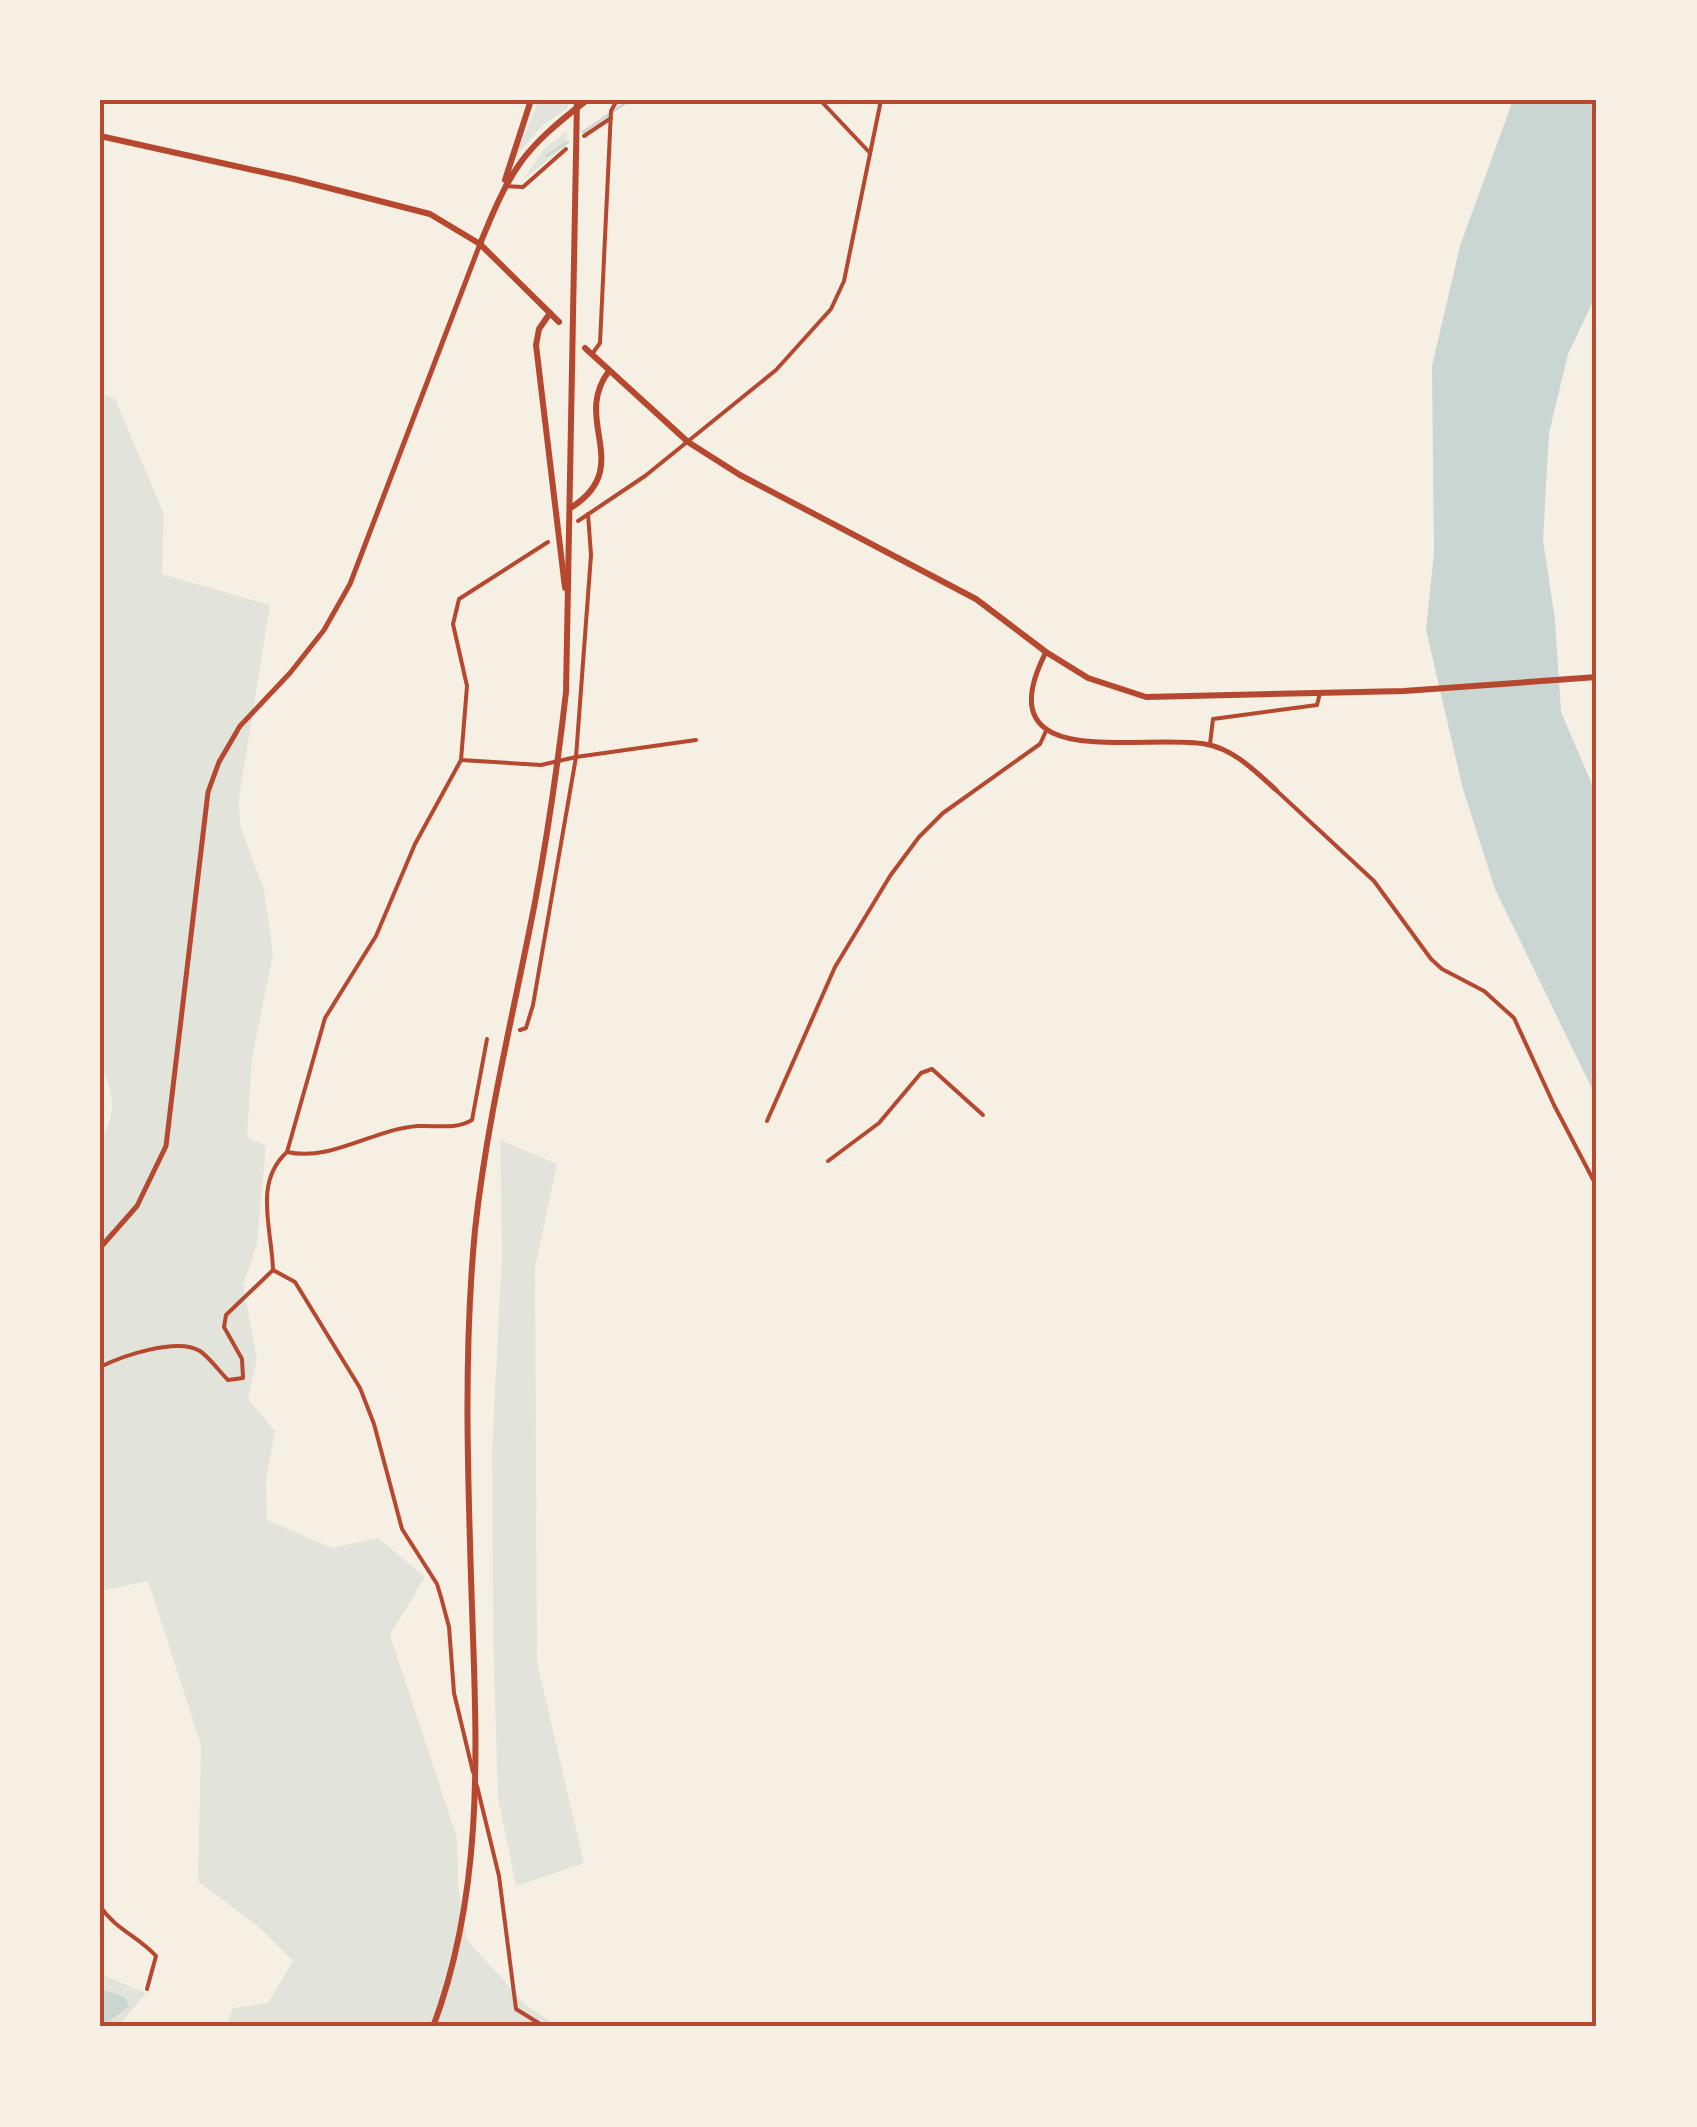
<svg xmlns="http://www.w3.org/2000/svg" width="1697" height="2127" font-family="'Public Sans',sans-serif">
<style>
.green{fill:#e2e4dc}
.water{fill:#c9d6d2}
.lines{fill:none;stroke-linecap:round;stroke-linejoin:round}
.stream{stroke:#c9d6d2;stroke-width:2.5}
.minor{stroke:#b5482f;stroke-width:4}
.tertiary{stroke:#b5482f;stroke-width:5}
.secondary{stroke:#b5482f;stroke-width:6}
.primary{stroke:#b5482f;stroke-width:6}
.neatline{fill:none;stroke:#b5482f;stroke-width:4}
</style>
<rect width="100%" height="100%" fill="#f6efe4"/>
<g class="green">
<path d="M539,100H568V108L543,125L515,157Z"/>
<path d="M567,131V145L523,180L543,150Z"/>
<path d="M100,392L115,399L164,514L162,574L270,605L239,798L240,826L264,890L273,954L252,1058L247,1137L266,1146L257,1244L243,1285L257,1359L248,1399L275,1431L266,1480L267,1520L332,1548L378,1538L425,1577L390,1635L457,1838L458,1886L467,1940L526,2005L559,2027H225L233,2008L268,2003L293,1961L259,1927L198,1881L201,1745L148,1581L100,1591V1142C120,1107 112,1096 100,1060Z"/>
<path d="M500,1140L557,1164L535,1268L537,1662L584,1863L516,1886L498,1798L493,1636L492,1450L502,1255Z"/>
<path d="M100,1970L107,1977L146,1993L118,2027H100Z"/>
</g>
<g class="water">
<path d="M1513,100H1597V293L1568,354L1549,433L1543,540L1555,620L1561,712L1597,796V1099L1495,889L1463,789L1426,630L1434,553L1432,366L1460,246Z"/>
<path d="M100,1989L125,1997L129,2007L100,2027Z"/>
</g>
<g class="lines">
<g class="stream">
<path d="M583,132L630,100"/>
<path d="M546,156L568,142"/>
</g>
<g class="minor">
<path d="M820,100L870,153"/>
<path d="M584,136L611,118"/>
<path d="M505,186L523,187L566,149"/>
<path d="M592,354L600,343L611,111L617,100"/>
<path d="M578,521L645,476L776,370L831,309L844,281L881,100"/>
<path d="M1210,744L1213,719L1317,705L1320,693"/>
<path d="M461,760L541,765L576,757L696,740"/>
<path d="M1277,791L1374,881L1431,959L1442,969L1484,991L1514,1018L1554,1105L1597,1187"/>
<path d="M520,1030L526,1028L533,1005L576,757L591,555L588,514"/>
<path d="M767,1121L835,967L890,876L919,837L943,813L1040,744L1046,731"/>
<path d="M287,1152C332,1162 373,1129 418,1126C437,1125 455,1130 472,1120L487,1039"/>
<path d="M828,1161L879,1123L921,1073L932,1069L983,1115"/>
<path d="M273,1270L295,1282L360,1388L374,1424L402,1529L437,1584L441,1597L449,1627L454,1693L473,1772"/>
<path d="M100,1367C122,1356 177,1337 200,1351C210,1358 219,1371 228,1380L243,1378L242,1359L224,1327L226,1315L273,1270C272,1228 253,1183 287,1152L325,1018L376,936L415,844L461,760L467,686L453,624L459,599L548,542"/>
<path d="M477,1786L499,1876L516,2009L545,2027"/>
<path d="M100,1906C115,1929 139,1937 156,1956L147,1989"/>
</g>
<g class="tertiary">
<path d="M1046,652C983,775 1140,733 1205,744C1234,749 1255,771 1276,790"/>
<path d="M100,1248L137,1206L166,1146L208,792L219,762L240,726L290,673L324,630L350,584L480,244"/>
</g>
<g class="secondary">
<path d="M100,136L294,179L430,214L480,244L559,322"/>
<path d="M585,348L688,442L740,475L976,599L1046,652L1088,678L1146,697L1404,691L1597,677"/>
</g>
<g class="primary">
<path d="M505,180L531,100"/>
<path d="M480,244C511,168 522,150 587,100"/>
<path d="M550,313L539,329L536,345L565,588"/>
<path d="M572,507C635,466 571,420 609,371"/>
<path d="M433,2027C484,1891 477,1751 472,1608C468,1482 463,1356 475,1230C487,1119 514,1011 535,902C548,832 558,763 566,692L577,100"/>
</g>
</g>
<rect width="1697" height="2127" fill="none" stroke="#f6efe4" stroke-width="205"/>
<rect x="102" y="102" width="1492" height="1922" class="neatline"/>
</svg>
